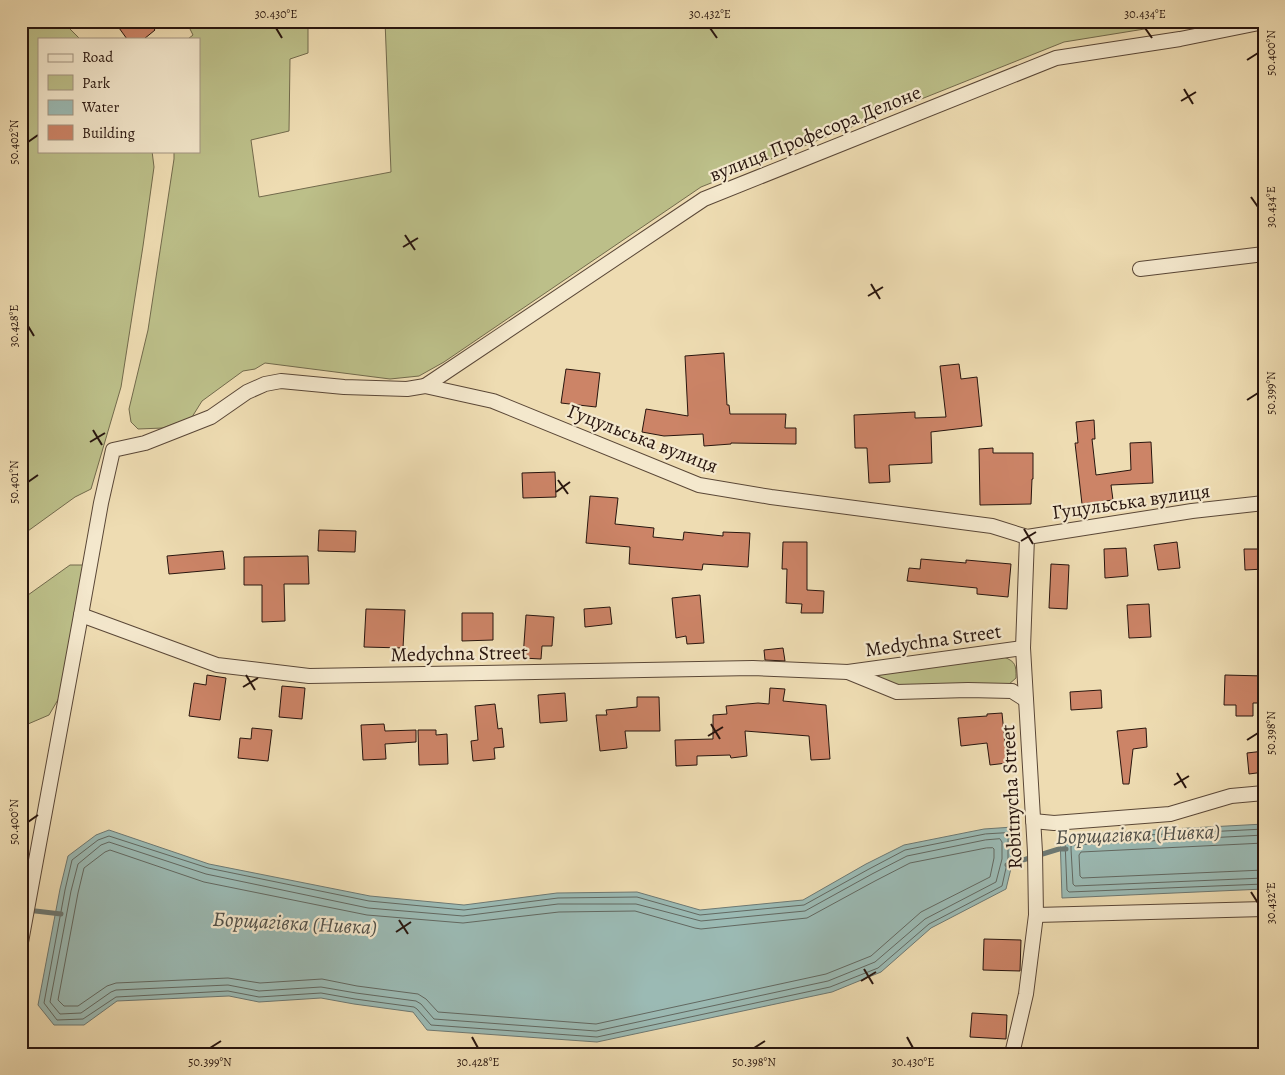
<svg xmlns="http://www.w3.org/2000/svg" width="1285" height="1075" font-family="Alegreya,serif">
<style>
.green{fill:#bcbf89;stroke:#726a4c}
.water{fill:#9bbab4;stroke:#6d7872}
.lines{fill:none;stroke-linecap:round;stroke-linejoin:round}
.shore{stroke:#626861;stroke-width:1}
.stream{stroke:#6d7872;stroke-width:5}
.building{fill:#cc8467;stroke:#28150e}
.street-casing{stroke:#5a4737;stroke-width:16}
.street{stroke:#f4e8cd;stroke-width:14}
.ticks{fill:none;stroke:#28150e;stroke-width:2}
.labels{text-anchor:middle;stroke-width:4.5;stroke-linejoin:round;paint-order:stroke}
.street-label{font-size:20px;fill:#28150e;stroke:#f4e8cd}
.water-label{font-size:21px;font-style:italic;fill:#504f48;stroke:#f4e8cd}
.neatline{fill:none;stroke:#28150e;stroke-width:2}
.ticks-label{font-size:12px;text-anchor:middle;fill:#28150e}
</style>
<rect width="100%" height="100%" fill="#eedcb2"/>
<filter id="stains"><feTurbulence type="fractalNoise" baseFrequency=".004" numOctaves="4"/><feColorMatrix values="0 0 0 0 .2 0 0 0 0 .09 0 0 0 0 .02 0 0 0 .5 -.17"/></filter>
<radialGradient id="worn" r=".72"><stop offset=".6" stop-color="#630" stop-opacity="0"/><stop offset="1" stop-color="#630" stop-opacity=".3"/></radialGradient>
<g class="green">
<path d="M21,21H62L80,39H39V151H152L154,167L143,246L121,387L91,489L75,497L21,536Z"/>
<path d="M186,21H308V53L290,59L289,131L251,140L259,197L391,172L385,21H1194L1064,42L701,187L444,362L419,376L390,379L265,363L255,369L243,371L202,401L192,417L163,428L138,429L131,422L129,409L148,330L174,159V151H199V39H188L193,35Z"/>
<path d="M70,565H84L59,698L49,715L21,727V600Z"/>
<path d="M1004,657C1016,662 1016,665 1016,678L1008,685L897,688L869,672Z"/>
</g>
<g class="water">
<path d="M1264,824V889L1062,898L1060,835Z"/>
<path d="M1013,827V860L1006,889L931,928L881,972L832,992L597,1042L427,1030L413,1012L354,1004L321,998L259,1002L229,996L117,1001L84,1025H54L38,1005L60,889L68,856L96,835L109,830L209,864L370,896L464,905L557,893L637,892L700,910L803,900L866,864L904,845L984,829Z"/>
</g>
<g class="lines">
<g class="shore">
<path d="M1264,829L1067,839L1065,841L1067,890L1069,892L1264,884"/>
<path d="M1006,833L1008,835V859L1002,886L929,924L878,968L830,987L597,1037L431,1025L417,1009L414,1007L355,999L321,993L259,997L228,991L116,997L83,1019L57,1020L44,1003L65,890L72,860L98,840L109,836L208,868L369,901L464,910L558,898L637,897L700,915L804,905L869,869L905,850L985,834Z"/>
<path d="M1264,835L1073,845L1071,846V849L1073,884L1075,886L1264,878"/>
<path d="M1000,839L1002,842V859L996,882L925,919L875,962L828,981L596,1031L434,1019L421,1004L416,1001L356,993L321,987L259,991L228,985L116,990L111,992L81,1013L60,1014L50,1002L71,891L78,864L101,845L109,842L206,874L368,908L463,916L558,904H636L701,921L805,911L872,874L907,856L985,840Z"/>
<path d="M1264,843L1081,852L1079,855L1080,876L1082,878L1264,870"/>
<path d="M993,848L994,849V858L990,877L921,912L871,956L826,974L596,1024L438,1012L426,999L418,994L357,986L322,979L260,983L228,978L116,983L107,986L78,1006H64L58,1000L78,893L84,868L105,852L110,850L204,882L367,915L463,923L559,912L635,911L695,928L701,929L807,918L875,881L910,863L986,848Z"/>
</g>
<g class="stream">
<path d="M1007,865L1059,849H1066"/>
<path d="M27,910L61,914"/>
</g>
</g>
<g class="building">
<path d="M114,21H148L155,30L144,39H127Z"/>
<path d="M724,353L727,405H729L730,414H786L785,428H796V444L731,443V444L704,446L703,434L664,436L642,432L646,409L688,416L685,356Z"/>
<path d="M959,364L961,379L977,377L982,426L931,432L932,463L889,465L890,482L869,483L867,448H855L854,415L915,412V418L946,417L940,366Z"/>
<path d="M566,369L600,373L596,407L561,403Z"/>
<path d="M1094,420L1095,439H1092L1096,475L1131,470L1130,443L1151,442L1153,483L1111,485L1113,500L1082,504L1075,443H1078L1076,422Z"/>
<path d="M993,448V453H1033V479H1032L1031,504L980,505L979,449Z"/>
<path d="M555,472L556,497L523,498L522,473Z"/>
<path d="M590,496L618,498L615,524L654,528L653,537L683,540L684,532L723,536V532L750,533L748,567L703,564L702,570L629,564L630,547L586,543Z"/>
<path d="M319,530L356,531L355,552L318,551Z"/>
<path d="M783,542H807V590L824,591L823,613H801L802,604L786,603L787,569H782Z"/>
<path d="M1177,542L1180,568L1158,570L1154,545Z"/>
<path d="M1126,548L1128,576L1105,578L1104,549Z"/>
<path d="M1244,549H1264V569L1245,570Z"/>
<path d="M223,551L225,569L169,574L167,556Z"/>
<path d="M308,556L309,584H284L285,621L262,622V585H244V557Z"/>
<path d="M921,559L966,563V560L1011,564L1008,597L977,594V588L907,581L909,568L920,569Z"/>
<path d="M1051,564L1069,565L1067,609L1049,608Z"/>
<path d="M700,595L704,643L687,644L686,636L676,638L672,598Z"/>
<path d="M1149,604L1151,637L1129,638L1127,605Z"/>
<path d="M610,607L612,624L585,627L584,609Z"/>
<path d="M366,609L405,610L403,648L364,647Z"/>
<path d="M462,613H493V640L462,641Z"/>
<path d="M526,615L554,617L552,646H542L541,659L523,658Z"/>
<path d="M783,648L785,661L765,660L764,650Z"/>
<path d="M207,675L226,678L220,720L189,716L194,683L206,685Z"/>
<path d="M1225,675L1264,676V703H1253V716H1236V705H1224Z"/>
<path d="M282,686L305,688L302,719L279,717Z"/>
<path d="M770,688L785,689L783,701L826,705L830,759L811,760L809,736L745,731L747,756L731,758L730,755L697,756V765L676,766L675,740L713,739V715L727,714L726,706L758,703L769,704Z"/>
<path d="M1101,690L1102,708L1071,710L1070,692Z"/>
<path d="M565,693L567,721L540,723L538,695Z"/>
<path d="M637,697H659L660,731H625L627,748L600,751L596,715H607L606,710L637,707Z"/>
<path d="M495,704L498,729L502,728L504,747L494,748L495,759L473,761L471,741L478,740L475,706Z"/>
<path d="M1002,713L1007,763L990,765L987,743L961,746L958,718L987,716V714Z"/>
<path d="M384,724L385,731L416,730V742L385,744L386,759L363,760L361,725Z"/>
<path d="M252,728L272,730L268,761L238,758L240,738L251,739Z"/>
<path d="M1146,728L1147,747L1133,749L1129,784H1123L1117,731Z"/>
<path d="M418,730H436V735L447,734L448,764L419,765Z"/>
<path d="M1264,751V772L1249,774L1247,753Z"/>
<path d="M984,939L1021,940L1020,971L983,970Z"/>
<path d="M972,1013L1007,1015L1006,1039L970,1037Z"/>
</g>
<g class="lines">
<defs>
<g id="street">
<path d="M1140,269L1264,254"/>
<path d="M425,386L704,199L1056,58L1180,39L1264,22"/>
<path d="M81,615L217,665L309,676L753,668L848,672L1023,648"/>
<path d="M848,672L897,692L968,690L1012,691L1026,700"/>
<path d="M1033,821L1054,823L1170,814L1231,796L1264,793"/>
<path d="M1036,915L1264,909"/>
<path d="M21,942L81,615L101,503L113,450L145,443L211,417L247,392L265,384L281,381L344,387L407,389L425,386L493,401L699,485L771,497L992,526L1027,537L1192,511L1264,503"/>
<path d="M1012,1054L1026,994L1036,915L1035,852L1023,648L1027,537"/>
</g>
</defs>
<use href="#street" class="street-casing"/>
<use href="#street" class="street"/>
</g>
<path class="ticks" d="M276,28L282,38M710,28L717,38M1145,28L1152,38M1247,60L1258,53M1184,89L1193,104M1181,101L1196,92M28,142L38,135M1251,197L1258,207M405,235L415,250M403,247L418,238M871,284L880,299M868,296L883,287M28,326L34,336M1247,400L1258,393M93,430L102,445M90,442L105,433M558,480L568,494M28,482L38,475M556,492L570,482M1024,529L1033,544M1021,541L1036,532M246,675L255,690M243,687L258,678M711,724L720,739M708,736L723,727M1247,740L1258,733M1177,773L1186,788M1174,785L1189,776M28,822L38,815M1251,892L1258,903M399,920L408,934M396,932L411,922M864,969L873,984M861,981L876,972M472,1037L478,1048M907,1037L913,1048M210,1048L221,1041M754,1048L765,1041"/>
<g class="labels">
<g class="street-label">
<text transform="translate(815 133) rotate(-22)" y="7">вулиця Професора Делоне</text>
<text transform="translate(643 438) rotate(21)" y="7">Гуцульська вулиця</text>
<text transform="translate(1131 501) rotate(-8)" y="7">Гуцульська вулиця</text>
<text transform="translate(933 640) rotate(-8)" y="7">Medychna Street</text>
<text transform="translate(459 653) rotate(-1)" y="7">Medychna Street</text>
<text transform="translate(1011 797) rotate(-93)" y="7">Robitnycha Street</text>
</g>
<g class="water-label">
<text transform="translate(1138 834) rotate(-2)" y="7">Борщагівка (Нивка)</text>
<text transform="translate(295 923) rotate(3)" y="7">Борщагівка (Нивка)</text>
</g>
</g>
<rect width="1285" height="1075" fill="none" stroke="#eedcb2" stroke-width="55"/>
<rect x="38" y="38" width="162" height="115" fill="#f4e8cd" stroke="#a29481"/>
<rect x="48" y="54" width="25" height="8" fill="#f4e8cd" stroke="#a29481"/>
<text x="82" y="62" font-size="15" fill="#28150e">Road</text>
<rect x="48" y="75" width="25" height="15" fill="#bcbf89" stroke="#a29481"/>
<text x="82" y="88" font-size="15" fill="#28150e">Park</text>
<rect x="48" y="100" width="25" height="15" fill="#9bbab4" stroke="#a29481"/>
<text x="82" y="112" font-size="15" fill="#28150e">Water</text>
<rect x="48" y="125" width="25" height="15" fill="#cc8467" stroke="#a29481"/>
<text x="82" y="138" font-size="15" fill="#28150e">Building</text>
<rect x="28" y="28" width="1230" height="1020" class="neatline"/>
<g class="ticks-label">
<text x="276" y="18">30.430°E</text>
<text x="710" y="18">30.432°E</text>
<text x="1145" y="18">30.434°E</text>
<text transform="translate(1271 53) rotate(-90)" y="4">50.400°N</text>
<text transform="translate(14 142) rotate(-90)" y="4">50.402°N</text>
<text transform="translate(1271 207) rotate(-90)" y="4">30.434°E</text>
<text transform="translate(14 326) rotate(-90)" y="4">30.428°E</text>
<text transform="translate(1271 393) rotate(-90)" y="4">50.399°N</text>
<text transform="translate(14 482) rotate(-90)" y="4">50.401°N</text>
<text transform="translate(1271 733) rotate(-90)" y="4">50.398°N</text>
<text transform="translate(14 822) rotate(-90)" y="4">50.400°N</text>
<text transform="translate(1271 903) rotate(-90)" y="4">30.432°E</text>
<text x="210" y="1066">50.399°N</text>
<text x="478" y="1066">30.428°E</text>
<text x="754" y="1066">50.398°N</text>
<text x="913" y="1066">30.430°E</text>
</g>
<rect width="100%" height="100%" filter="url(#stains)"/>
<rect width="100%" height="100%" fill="url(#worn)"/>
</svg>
